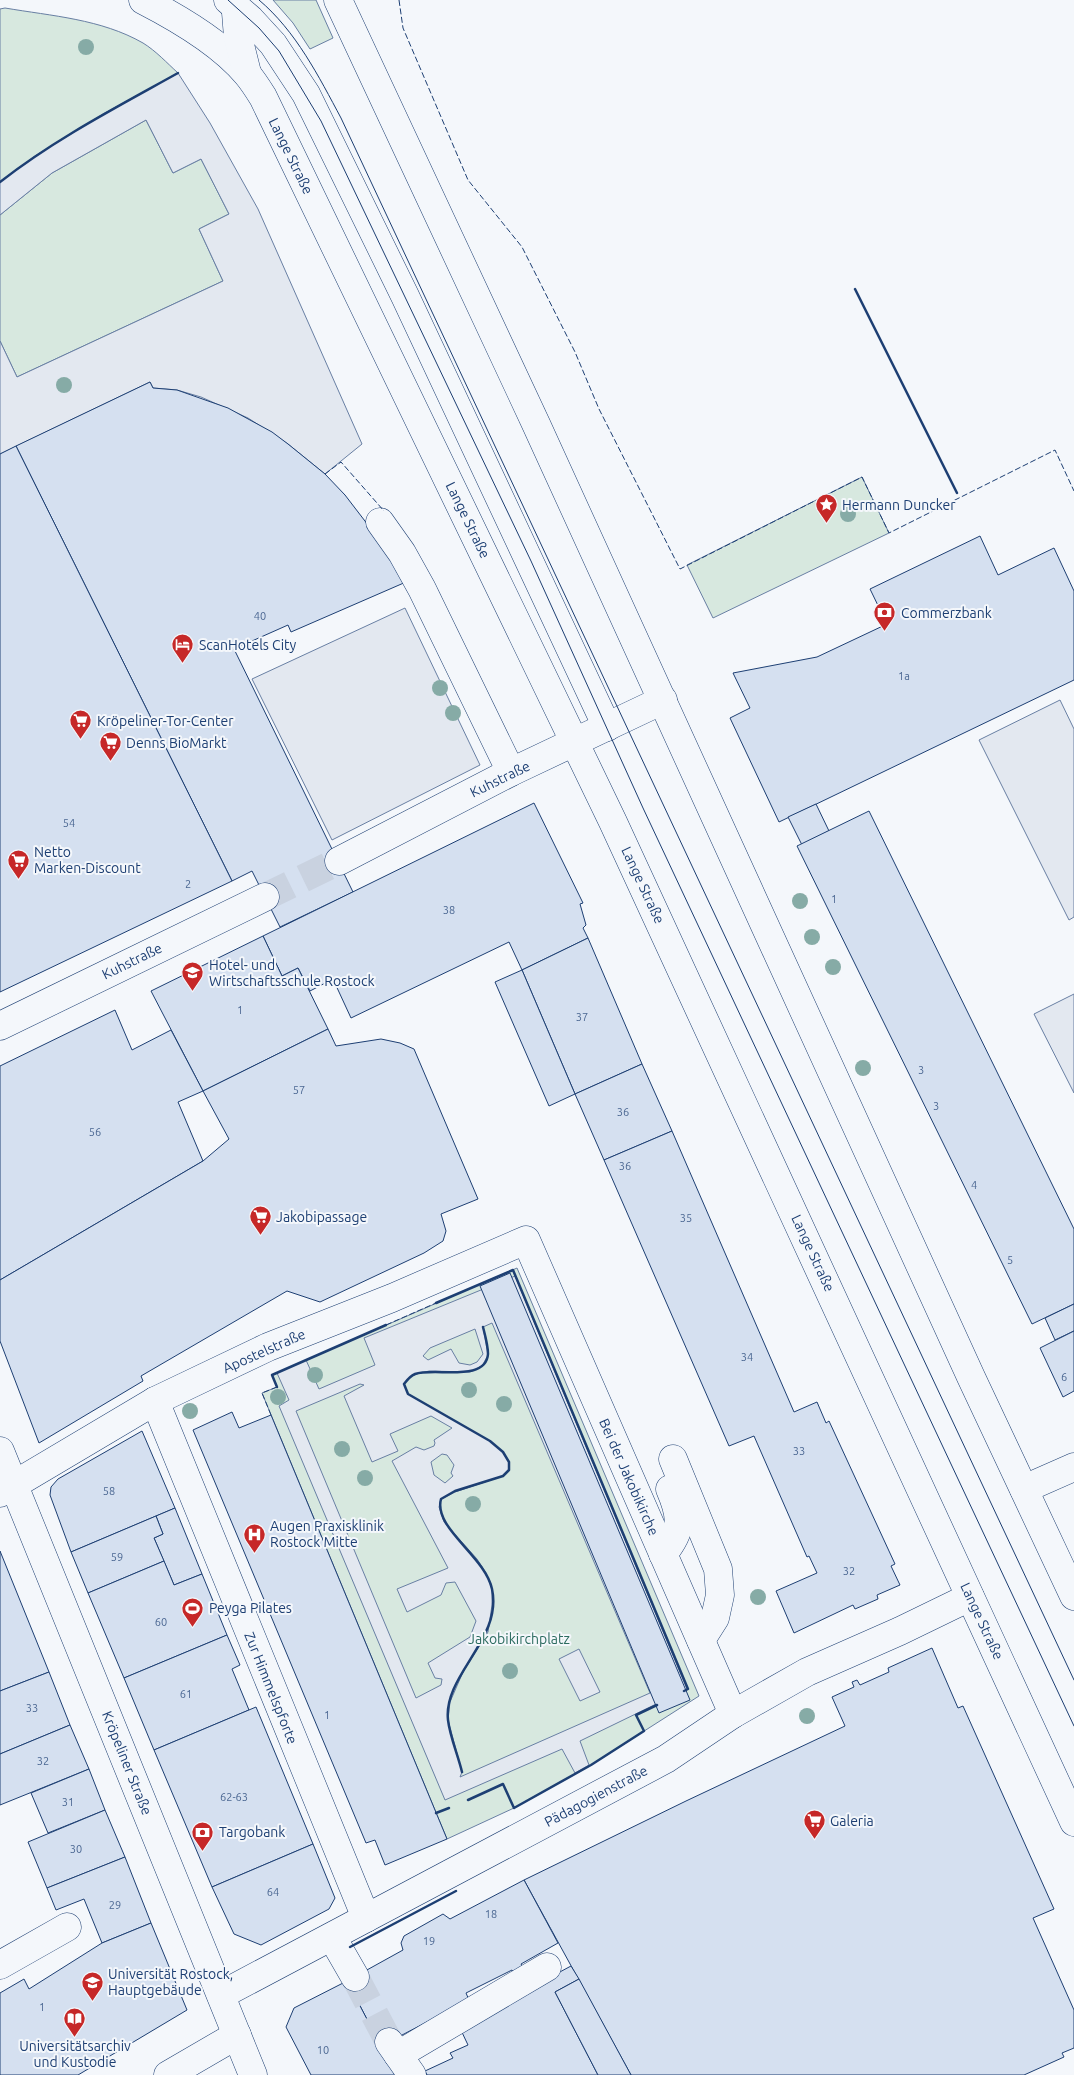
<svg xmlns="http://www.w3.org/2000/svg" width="1074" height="2075" font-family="Ubuntu,sans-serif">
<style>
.green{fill:#d7e8df;stroke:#687fa3}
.parking{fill:#e3e8f0;stroke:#687fa3;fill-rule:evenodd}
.building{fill:#d5e0f0;stroke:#1d3f73}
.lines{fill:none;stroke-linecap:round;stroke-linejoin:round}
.minor-tunnel{stroke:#c9d2e0;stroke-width:28;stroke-dasharray:28 14;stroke-linecap:butt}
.minor-casing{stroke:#1d3f73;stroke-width:29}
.minor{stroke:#f4f7fb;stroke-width:28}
.tram{stroke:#1d3f73;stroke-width:1}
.fence{stroke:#1d3f73;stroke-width:1;stroke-dasharray:6 2.5;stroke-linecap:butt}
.wall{stroke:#1d3f73;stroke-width:2.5}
.tree{fill:#86aba6}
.labels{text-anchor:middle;stroke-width:4;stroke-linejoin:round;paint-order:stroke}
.number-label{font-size:11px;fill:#4b6792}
.street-label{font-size:14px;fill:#1d3f73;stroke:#f4f7fb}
.poi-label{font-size:14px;fill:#1d3f73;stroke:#f4f7fb;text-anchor:start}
.park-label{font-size:14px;fill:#2c6c60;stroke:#f4f7fb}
</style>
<rect width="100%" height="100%" fill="#f4f7fb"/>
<g class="green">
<path d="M273,0H316L333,38L310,49L293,23Z"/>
<path d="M5,8C52,16 101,19 143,43C156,51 167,63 178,73C117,107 55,139 0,182V9Z"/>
<path d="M146,120L173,173L201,159L229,214L199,229L223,281L17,377L0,341V215L52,173Z"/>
<path d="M862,477L889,533L713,618L687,565Z"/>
<path d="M517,1268L699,1696L591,1765L514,1808L447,1839L262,1393L277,1387L272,1375Z"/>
</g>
<g class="parking">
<path d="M178,73L210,123L258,209L362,444L325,474L288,444L248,418L201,397L177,390L153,388L150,382L0,454V341L17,377L223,281L199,229L229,214L201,159L173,173L146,120L52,173L0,215V182L35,156L103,114Z"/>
<path d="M405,608L480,765L332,840L252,679Z"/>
<path d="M1060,700L1074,729V917L1069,920L979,740Z"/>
<path d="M1074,994V1093L1034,1014Z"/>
<path d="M515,1276L687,1689L580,1741L589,1765L575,1773L562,1749L445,1800L279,1406L289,1400L277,1373L306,1360L319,1389L375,1365L364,1338ZM492,1323L650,1693L460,1777L462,1772L448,1720L450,1702L463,1672L488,1632L492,1605V1589L486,1573L477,1559L444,1522L439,1507L441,1499L455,1492L503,1476L509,1470V1462L503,1452L490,1441L408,1394L404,1384L410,1377L417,1374L429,1371L470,1372L482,1366L488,1355L483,1327ZM475,1329L483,1354L477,1362L470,1365L459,1363L451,1349L428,1360L423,1356L430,1348ZM360,1384L364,1385L344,1396L372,1462L398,1451L390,1434L431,1416L452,1428L434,1440L435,1443L434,1446L424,1450L416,1447L392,1461L448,1568L397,1589L407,1612L441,1595L446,1583L455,1582L476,1621L470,1637L428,1663L435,1678L442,1679L441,1685L416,1698L296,1411ZM442,1454L447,1455L454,1465L451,1473L453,1476L445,1483L434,1475L431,1462Z"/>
<path d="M579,1649L600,1692L580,1701L559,1659Z"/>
</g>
<g class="building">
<path d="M150,382L153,388L177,390L228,408L272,432L288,444L325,474L345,495L378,538L406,582L291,632L288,625L234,649L353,892L280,927L252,871L232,881L16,446Z"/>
<path d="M16,446L232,881L0,992V454Z"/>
<path d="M980,536L998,575L1054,548L1074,591V680L779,822L730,718L750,708L733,673L817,657L887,624L870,589Z"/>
<path d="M534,803L583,903L580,904L586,925L583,928L588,938L522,970L509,942L351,1018L333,979L310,991L298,968L282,976L263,936Z"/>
<path d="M816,804L829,831L802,845L788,817Z"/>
<path d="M869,811L1074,1229V1304L1032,1324L797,846Z"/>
<path d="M263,936L282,976L298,968L328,1029L203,1091L151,991Z"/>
<path d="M588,938L642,1064L575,1094L522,970Z"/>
<path d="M522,970L575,1094L549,1106L495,982Z"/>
<path d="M115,1010L132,1050L171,1030L203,1091L178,1102L203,1161L0,1280V1066Z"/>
<path d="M328,1029L336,1046L381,1039L400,1043L414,1049L478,1199L441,1214L446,1231L443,1241L424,1253L320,1302L287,1291L141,1376L143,1381L39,1443L0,1341V1280L203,1161L229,1139L203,1091Z"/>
<path d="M642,1064L672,1131L604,1160L575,1094Z"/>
<path d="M672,1131L794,1412L817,1402L826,1423L829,1421L895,1564L891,1566L900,1585L877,1595L878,1599L855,1609L853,1605L794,1633L776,1591L817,1573L809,1556L807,1557L754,1436L729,1446L604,1160Z"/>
<path d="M510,1273L690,1700L659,1713L480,1286Z"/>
<path d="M1074,1304V1331L1055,1340L1045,1318Z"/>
<path d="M1074,1331V1391L1063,1397L1040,1348Z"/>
<path d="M232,1412L239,1428L271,1415L447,1839L385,1865L375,1840L366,1843L193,1430Z"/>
<path d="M142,1431L175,1508L71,1552L50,1495L51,1487L58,1479Z"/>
<path d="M175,1508L202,1574L174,1585L154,1538L163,1534L156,1516Z"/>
<path d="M156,1516L163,1534L154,1538L164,1561L88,1593L71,1552Z"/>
<path d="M0,1551L49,1672L0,1691Z"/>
<path d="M164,1561L174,1585L202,1574L227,1635L124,1678L88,1593Z"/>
<path d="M227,1635L240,1665L232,1669L249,1710L154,1750L124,1678Z"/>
<path d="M932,1648L958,1708L963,1706L1054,1909L1033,1918L1074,2010V2048L1062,2053L1064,2057L1024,2075H631L524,1880L686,1801L845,1726L832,1697L854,1687L852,1682L857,1680L860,1685L889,1672L888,1668Z"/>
<path d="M49,1672L70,1725L0,1754V1691Z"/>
<path d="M256,1707L313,1844L212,1887L154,1750Z"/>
<path d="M70,1725L89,1769L0,1805V1754Z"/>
<path d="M89,1769L105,1810L48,1833L31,1793Z"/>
<path d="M105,1810L125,1857L47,1888L28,1842Z"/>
<path d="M313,1844L335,1898L329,1909L261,1945L234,1934L212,1887Z"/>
<path d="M125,1857L151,1923L102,1943L84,1899L56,1910L47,1888Z"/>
<path d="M524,1880L558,1943L521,1964L524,1969L514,1974L512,1970L466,1993L469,2000L381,2046L347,1981L403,1950L401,1943L404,1936L443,1914L450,1919Z"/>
<path d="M151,1923L187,2010L78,2075H0V1993L24,1979L29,1989L102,1943Z"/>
<path d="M571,1966L579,1979L555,1992L598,2075H427L425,2071L453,2058L450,2053L468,2045L459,2026Z"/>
<path d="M579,1979L631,2075H598L555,1992Z"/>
<path d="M347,1981L381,2046L395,2075H311L286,2027L294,2008Z"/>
</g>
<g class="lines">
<g class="minor-tunnel">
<path d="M265,897L339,861"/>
<path d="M355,1977L389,2042"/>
</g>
<defs>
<g id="minor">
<path d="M143,0C178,18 222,44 247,74C253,81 258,89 263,97L613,822L1074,1822"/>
<path d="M228,0L250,19L273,44L306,94L405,296L607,727"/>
<path d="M235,0L238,37L247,73"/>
<path d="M338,0L536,424L971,1377L1074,1596"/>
<path d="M380,522L402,553L422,589L511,772"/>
<path d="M339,861L511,772L663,700"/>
<path d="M0,1026L265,897"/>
<path d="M155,1401L366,1918"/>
<path d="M0,1451L253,2075"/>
<path d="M673,1459L718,1569L720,1595L715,1618L701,1640"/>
<path d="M1024,1489L1074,1467"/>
<path d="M0,1493L155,1401L268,1347L392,1298L526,1240L733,1714"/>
<path d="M663,1554C683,1530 682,1517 670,1489"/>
<path d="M332,1937L355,1977"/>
<path d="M0,1965L67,1927"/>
<path d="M221,1995L666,1759L733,1714L807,1672L900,1631L970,1597"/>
<path d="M389,2042L412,2075"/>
<path d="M398,2055L547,1967"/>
<path d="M168,2075L237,2035"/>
</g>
</defs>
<use href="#minor" class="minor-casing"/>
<use href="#minor" class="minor"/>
<g class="tram">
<path d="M228,0L259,28L279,51L321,121L531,561L643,808L1074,1726"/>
<path d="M259,0C296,31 319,77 341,118L1074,1680"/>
</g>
<g class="fence">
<path d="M399,0L403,28L468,180L522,247L575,352L599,409L680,569L862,477L889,533L1055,450L1074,491"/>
<path d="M325,474L341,462L384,511"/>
<path d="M386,1325L436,1303"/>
<path d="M271,1415L262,1393L277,1387"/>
</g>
<g class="wall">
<path d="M0,182C55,139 117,107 178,73"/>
<path d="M855,289L957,493"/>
<path d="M436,1303L513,1270L688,1689L684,1691"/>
<path d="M277,1387L272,1375L386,1325"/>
<path d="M462,1772C458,1755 450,1737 448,1720C443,1675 503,1639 492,1589C485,1556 433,1528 441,1499L455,1491L503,1476L509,1470V1462L503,1452L490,1441L408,1394L404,1384C407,1380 410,1376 415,1374C434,1367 486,1383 488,1354C488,1345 485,1335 483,1327"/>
<path d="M468,1800L503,1784L514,1808L591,1765L644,1731L636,1715L657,1705"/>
<path d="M436,1813L449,1808"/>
<path d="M350,1947L456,1891"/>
</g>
</g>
<g class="tree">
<circle cx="86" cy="47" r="8"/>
<circle cx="64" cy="385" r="8"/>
<circle cx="848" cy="514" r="8"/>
<circle cx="440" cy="688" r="8"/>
<circle cx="453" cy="713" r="8"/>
<circle cx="800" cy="901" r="8"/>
<circle cx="812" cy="937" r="8"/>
<circle cx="833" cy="967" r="8"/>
<circle cx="863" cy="1068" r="8"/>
<circle cx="315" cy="1375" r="8"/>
<circle cx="469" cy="1390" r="8"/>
<circle cx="278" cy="1397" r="8"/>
<circle cx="504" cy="1404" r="8"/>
<circle cx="190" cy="1411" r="8"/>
<circle cx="342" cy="1449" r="8"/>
<circle cx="365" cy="1478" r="8"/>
<circle cx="473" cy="1504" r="8"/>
<circle cx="758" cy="1597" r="8"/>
<circle cx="510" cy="1671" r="8"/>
<circle cx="807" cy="1716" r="8"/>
</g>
<defs>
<symbol id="sight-pin" viewBox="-11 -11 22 30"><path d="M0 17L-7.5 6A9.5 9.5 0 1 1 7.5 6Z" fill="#c62828" stroke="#f4f7fb"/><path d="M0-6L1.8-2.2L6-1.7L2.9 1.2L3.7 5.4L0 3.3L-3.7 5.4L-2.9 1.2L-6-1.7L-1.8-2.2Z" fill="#fff"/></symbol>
<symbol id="bank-pin" viewBox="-11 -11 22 30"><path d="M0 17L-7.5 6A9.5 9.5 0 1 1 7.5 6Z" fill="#c62828" stroke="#f4f7fb"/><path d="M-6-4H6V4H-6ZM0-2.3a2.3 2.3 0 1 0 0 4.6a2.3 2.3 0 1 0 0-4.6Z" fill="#fff"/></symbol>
<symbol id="hotel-pin" viewBox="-11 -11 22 30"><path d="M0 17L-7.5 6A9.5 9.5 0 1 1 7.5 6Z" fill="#c62828" stroke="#f4f7fb"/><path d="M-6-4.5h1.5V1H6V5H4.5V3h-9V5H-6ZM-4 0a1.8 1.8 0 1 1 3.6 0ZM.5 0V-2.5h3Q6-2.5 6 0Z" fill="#fff"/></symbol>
<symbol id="supermarket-pin" viewBox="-11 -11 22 30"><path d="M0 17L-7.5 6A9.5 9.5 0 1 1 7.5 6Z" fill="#c62828" stroke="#f4f7fb"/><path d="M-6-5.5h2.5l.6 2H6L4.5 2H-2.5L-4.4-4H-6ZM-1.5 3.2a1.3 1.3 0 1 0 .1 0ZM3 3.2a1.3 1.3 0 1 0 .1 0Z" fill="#fff"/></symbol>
<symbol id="school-pin" viewBox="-11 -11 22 30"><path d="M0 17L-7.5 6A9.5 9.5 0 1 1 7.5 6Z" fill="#c62828" stroke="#f4f7fb"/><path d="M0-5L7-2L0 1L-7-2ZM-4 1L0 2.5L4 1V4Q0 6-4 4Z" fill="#fff"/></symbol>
<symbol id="hospital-pin" viewBox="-11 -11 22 30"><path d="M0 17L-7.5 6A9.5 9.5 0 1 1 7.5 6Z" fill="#c62828" stroke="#f4f7fb"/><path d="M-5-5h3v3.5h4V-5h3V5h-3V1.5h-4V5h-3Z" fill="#fff"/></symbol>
<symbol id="stadium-pin" viewBox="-11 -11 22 30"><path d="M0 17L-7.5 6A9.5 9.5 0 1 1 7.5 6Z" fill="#c62828" stroke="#f4f7fb"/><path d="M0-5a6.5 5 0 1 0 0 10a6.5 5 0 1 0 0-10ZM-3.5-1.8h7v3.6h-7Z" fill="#fff"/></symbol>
<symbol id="university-pin" viewBox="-11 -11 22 30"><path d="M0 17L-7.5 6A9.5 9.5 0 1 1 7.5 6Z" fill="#c62828" stroke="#f4f7fb"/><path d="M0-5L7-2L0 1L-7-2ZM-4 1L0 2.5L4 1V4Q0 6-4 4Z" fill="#fff"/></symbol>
<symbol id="library-pin" viewBox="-11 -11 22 30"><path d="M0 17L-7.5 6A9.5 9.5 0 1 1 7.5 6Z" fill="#c62828" stroke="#f4f7fb"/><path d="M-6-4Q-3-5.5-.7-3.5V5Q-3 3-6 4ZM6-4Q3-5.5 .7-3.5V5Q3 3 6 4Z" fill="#fff"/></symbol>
</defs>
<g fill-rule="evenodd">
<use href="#sight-pin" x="814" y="492" width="25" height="34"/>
<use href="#bank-pin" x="872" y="600" width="25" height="34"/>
<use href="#hotel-pin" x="170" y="632" width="25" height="34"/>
<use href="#supermarket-pin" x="68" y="708" width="25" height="34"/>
<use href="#supermarket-pin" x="98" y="730" width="25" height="34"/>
<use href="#supermarket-pin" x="6" y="848" width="25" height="34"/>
<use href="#school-pin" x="180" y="960" width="25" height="34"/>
<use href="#supermarket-pin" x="248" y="1204" width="25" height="34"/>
<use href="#hospital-pin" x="242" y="1522" width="25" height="34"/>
<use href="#stadium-pin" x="180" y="1596" width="25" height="34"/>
<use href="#supermarket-pin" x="802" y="1808" width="25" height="34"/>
<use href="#bank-pin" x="190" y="1820" width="25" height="34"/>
<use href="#university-pin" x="80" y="1970" width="25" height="34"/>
<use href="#library-pin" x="62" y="2006" width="25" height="34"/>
</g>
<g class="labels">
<g class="number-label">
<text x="260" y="620">40</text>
<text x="904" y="680">1a</text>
<text x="69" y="827">54</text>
<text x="188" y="888">2</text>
<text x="834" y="903">1</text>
<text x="449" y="914">38</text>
<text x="240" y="1014">1</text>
<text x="582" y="1021">37</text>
<text x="921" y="1074">3</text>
<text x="299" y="1094">57</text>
<text x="936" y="1110">3</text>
<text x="623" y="1116">36</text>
<text x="95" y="1136">56</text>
<text x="625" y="1170">36</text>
<text x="974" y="1189">4</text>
<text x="686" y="1222">35</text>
<text x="1010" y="1264">5</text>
<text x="747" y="1361">34</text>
<text x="1064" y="1381">6</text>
<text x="799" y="1455">33</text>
<text x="109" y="1495">58</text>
<text x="117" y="1561">59</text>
<text x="849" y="1575">32</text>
<text x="161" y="1626">60</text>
<text x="186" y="1698">61</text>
<text x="32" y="1712">33</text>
<text x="327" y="1719">1</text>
<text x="43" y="1765">32</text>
<text x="234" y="1801">62-63</text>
<text x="68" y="1806">31</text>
<text x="76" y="1853">30</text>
<text x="273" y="1896">64</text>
<text x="115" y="1909">29</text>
<text x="491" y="1918">18</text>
<text x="429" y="1945">19</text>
<text x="42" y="2011">1</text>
<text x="323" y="2054">10</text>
</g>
<g class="street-label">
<text transform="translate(291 156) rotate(64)" y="5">Lange Straße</text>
<text transform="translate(468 520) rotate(64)" y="5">Lange Straße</text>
<text transform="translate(500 779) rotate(-26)" y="5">Kuhstraße</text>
<text transform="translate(643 885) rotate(65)" y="5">Lange Straße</text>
<text transform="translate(132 961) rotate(-26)" y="5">Kuhstraße</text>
<text transform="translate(813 1253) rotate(65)" y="5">Lange Straße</text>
<text transform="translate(264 1351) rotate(-24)" y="5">Apostelstraße</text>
<text transform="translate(629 1477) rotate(66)" y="5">Bei der Jakobikirche</text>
<text transform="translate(982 1621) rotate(65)" y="5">Lange Straße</text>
<text transform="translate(271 1688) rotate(68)" y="5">Zur Himmelspforte</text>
<text transform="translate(127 1763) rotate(68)" y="5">Kröpeliner Straße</text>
<text transform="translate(596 1796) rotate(-28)" y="5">Pädagogienstraße</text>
</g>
<g class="poi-label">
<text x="842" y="510">Hermann Duncker</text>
<text x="901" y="618">Commerzbank</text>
<text x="199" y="650">ScanHotels City</text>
<text x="97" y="726">Kröpeliner-Tor-Center</text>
<text x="126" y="748">Denns BioMarkt</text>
<text x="34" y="857">Netto<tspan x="34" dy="16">Marken-Discount</tspan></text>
<text x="209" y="970">Hotel- und<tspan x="209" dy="16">Wirtschaftsschule Rostock</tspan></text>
<text x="276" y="1222">Jakobipassage</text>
<text x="270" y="1531">Augen Praxisklinik<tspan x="270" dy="16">Rostock Mitte</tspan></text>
<text x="209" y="1613">Peyga Pilates</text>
<text x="830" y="1826">Galeria</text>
<text x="219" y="1837">Targobank</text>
<text x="108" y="1979">Universität Rostock,<tspan x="108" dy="16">Hauptgebäude</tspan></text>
<text x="75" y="2051" text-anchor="middle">Universitätsarchiv<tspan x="75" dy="16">und Kustodie</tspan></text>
</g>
<g class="park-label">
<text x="519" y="1644">Jakobikirchplatz</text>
</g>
</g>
</svg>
